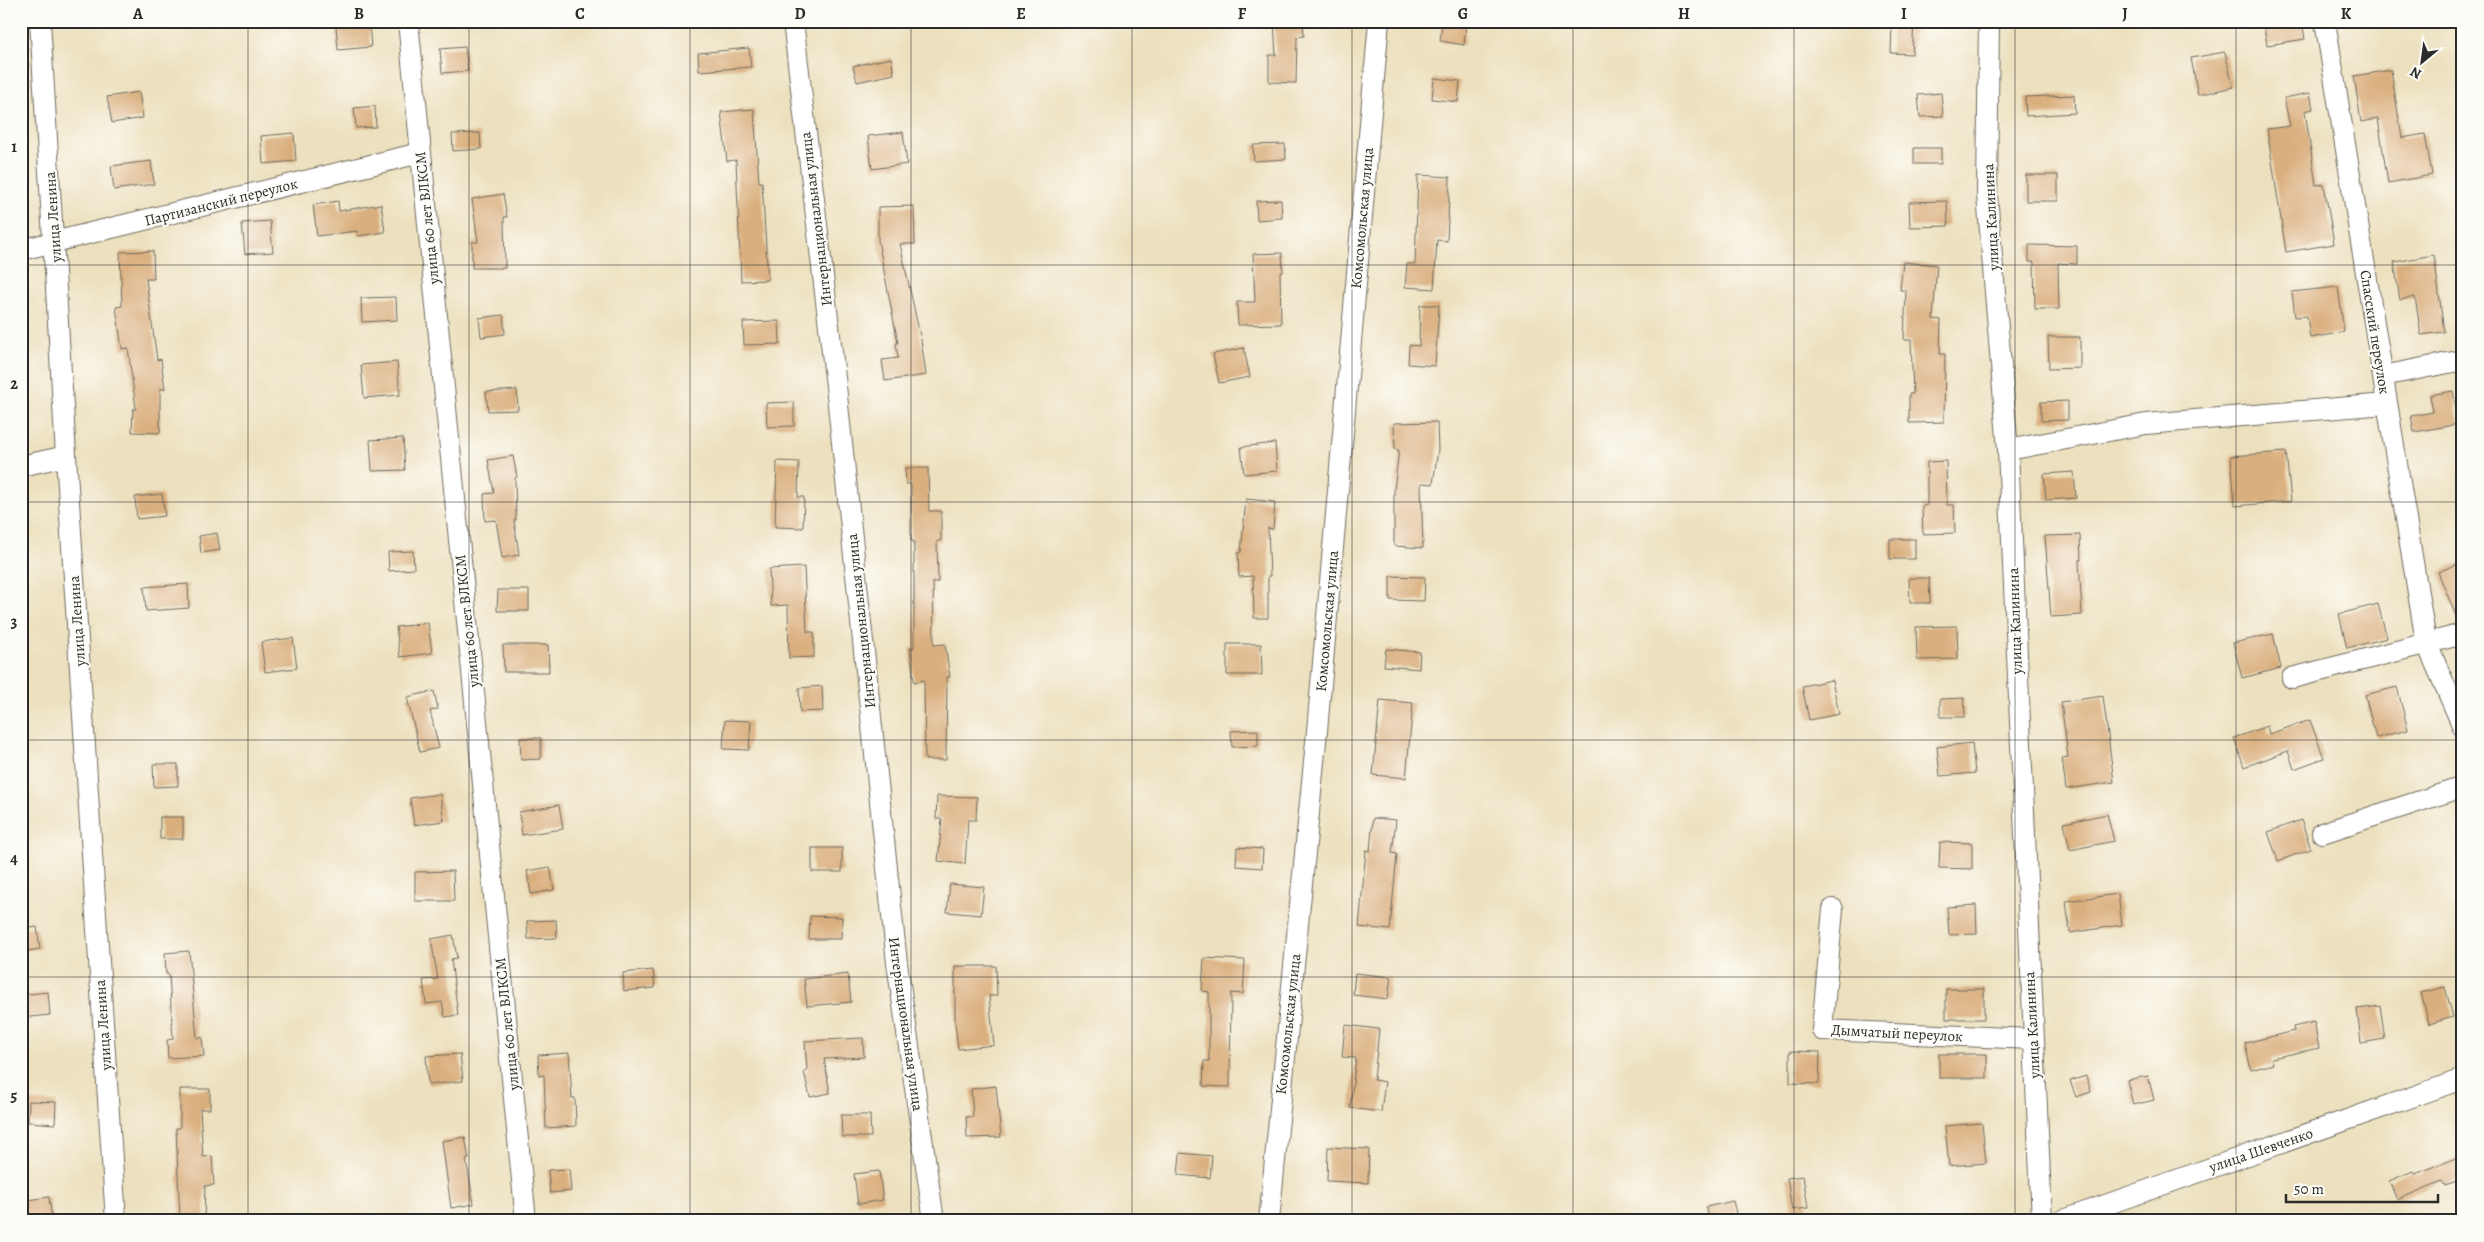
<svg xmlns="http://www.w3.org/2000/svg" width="2484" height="1242" font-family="Alegreya,serif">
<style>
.building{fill:#daaf7e}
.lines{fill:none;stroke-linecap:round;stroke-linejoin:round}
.minor-casing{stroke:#6f6a5e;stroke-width:22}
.minor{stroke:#fff;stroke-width:20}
.grid{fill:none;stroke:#2b2b2b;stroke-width:1;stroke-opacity:0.55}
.labels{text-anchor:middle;stroke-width:4;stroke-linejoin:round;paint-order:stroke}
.street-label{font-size:15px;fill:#2b2b2b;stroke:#fdfcf7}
.neatline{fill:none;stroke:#2b2b2b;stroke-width:2}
.grid-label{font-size:16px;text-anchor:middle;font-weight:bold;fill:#2b2b2b}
</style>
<rect width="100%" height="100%" fill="#fdfcf7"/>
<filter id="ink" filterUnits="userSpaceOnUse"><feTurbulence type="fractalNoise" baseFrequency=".02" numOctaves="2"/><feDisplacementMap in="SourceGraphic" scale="10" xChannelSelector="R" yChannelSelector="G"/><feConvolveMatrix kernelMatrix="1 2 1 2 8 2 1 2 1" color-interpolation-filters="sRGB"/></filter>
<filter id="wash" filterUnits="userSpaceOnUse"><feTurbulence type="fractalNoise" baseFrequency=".0096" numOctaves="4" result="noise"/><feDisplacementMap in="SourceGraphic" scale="20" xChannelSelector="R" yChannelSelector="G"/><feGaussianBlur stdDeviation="1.12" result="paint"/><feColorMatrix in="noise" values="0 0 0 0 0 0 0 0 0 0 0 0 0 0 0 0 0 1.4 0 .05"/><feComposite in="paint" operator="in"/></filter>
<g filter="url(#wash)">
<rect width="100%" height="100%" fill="#ece0be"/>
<g id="blocks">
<g class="building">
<path d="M1274,21H1303L1304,36L1297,37L1296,83L1269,82V55H1276Z"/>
<path d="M2263,21H2302L2305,39L2267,45Z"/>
<path d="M1892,22L1914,23L1912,54L1891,53Z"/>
<path d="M369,23L371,47L338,50L336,26Z"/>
<path d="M1442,24L1466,26L1464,45L1440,41Z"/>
<path d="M465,47L468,71L442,73L440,49Z"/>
<path d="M749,48L751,67L699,71L698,53Z"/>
<path d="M2225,52L2233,87L2198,95L2191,58Z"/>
<path d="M891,58L894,74L857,82L853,66Z"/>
<path d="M2391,70L2402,138L2425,134L2432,175L2388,183L2378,119L2361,122L2354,76Z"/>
<path d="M1434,78L1460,81L1458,102L1432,99Z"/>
<path d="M139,92L143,118L112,123L107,97Z"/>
<path d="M1941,93L1943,116L1920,117L1918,95Z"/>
<path d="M2310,93L2313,109L2305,111L2316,185L2324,184L2334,244L2286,252L2267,129L2290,126L2284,98Z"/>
<path d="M2074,95L2075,113L2026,116L2025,97Z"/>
<path d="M375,106L376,127L356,128L354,108Z"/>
<path d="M754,109L759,182H762L768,280L741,281L736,160L727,161L721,112Z"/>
<path d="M903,132L907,164L872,169L868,136Z"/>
<path d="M294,133L296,161L263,164L261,136Z"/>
<path d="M480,133L481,149L453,151L452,134Z"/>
<path d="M1285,144L1286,159L1254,161L1253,145Z"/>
<rect x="1914" y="148" width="27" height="16"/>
<path d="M151,161L154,184L114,190L111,166Z"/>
<path d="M1418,175L1450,177L1447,241L1437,240L1434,289L1405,287L1407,264H1415Z"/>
<rect x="2026" y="175" width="32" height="26"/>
<path d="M503,194L507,217H504L505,268H472V242H478L472,199Z"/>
<path d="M1281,200L1282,218L1257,220L1256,201Z"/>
<path d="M338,201L339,211L381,204L385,232L358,236L357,231L317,236L313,205Z"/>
<path d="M1947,201L1948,226L1910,227L1909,202Z"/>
<path d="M914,206L915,244H900L921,340L926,375L885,381L882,360L898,358L896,343H898L878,240V207Z"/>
<path d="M270,221L273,252L245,254L242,223Z"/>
<path d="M2029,245L2077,246V264L2058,263L2059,309H2035L2034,262H2029Z"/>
<path d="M153,251L154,279H146L157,360L161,359L165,389H160V433L132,432L133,409H136L128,348L122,349L116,307L122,306L120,252Z"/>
<path d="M1282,253L1283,272L1280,273L1281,324L1238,325L1237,302H1255L1253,254Z"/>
<path d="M2434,255L2444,332L2421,335L2415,297L2400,300L2394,262Z"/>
<path d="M1903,262L1937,265L1933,319L1941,320L1940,354H1945L1944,422L1909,423V394H1913L1911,340H1904L1906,290H1900Z"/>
<path d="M2338,287L2344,332L2310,338L2307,316L2295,317L2292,292Z"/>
<path d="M396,297L397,320L362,322L361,298Z"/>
<path d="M1420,305H1439L1435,366L1408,364L1409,345L1419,346Z"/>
<path d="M503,315L505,334L481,337L479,318Z"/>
<path d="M779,321L780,344L744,345L743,322Z"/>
<path d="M2048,337H2080V368L2049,369Z"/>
<path d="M1244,348L1250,377L1219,383L1213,354Z"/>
<path d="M397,362L400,395L364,398L361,365Z"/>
<path d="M517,390L518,410L488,411L486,392Z"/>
<path d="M2453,391L2459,424L2414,432L2411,416L2433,412L2430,395Z"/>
<path d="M2068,401V420L2041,421V402Z"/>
<path d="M794,402V426L767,427L766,403Z"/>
<path d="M1437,422L1438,450L1433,484L1421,483L1423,548L1394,546V490L1399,450H1395L1394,423Z"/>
<path d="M403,438L405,470L372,471L370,440Z"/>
<path d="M1275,443L1277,471L1244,474L1241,447Z"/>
<path d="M2286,452L2291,501L2235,506L2231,456Z"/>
<path d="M513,456L517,477L515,478L516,520H514L519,555L502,558L496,520L485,521L484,494L494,493L488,460Z"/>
<path d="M777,461L799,462L798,497H804L803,528L775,527Z"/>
<path d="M1946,461L1947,505H1954L1955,533L1923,534L1922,506L1927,505V462Z"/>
<path d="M905,468H928L929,511H941V541H937L938,582H933L934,645L945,644L950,677H947L946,760H925L924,680L914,682L910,648H914V541H911V484H906Z"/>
<path d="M2074,472L2076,498L2046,500L2044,474Z"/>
<path d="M162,494L165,516L137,519L135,497Z"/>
<path d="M1246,499L1275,502L1273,529L1268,528L1270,576H1268V618H1254L1253,576L1239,577L1238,553L1241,552Z"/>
<path d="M217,533L220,550L201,553L199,536Z"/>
<path d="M2080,535L2081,560H2079L2082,615L2051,617L2045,536Z"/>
<rect x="1890" y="539" width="25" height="20"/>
<path d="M413,551L414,569L389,571L388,552Z"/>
<path d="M2463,562V622L2459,623L2438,572Z"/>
<path d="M804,567L807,632H814V657L789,658L788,605L771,606L769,569Z"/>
<path d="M1390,576L1425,577L1424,601L1390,600Z"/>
<path d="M1909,578H1929L1930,603H1910Z"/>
<path d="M188,584L189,608L146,611L144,587Z"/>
<path d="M498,590H529V611H497Z"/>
<path d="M2378,604L2387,638L2347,648L2339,614Z"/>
<path d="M428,623L432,653L400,657L396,627Z"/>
<path d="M1957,626L1958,659L1917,660L1916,627Z"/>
<path d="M2273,634L2281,668L2242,678L2233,643Z"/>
<path d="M293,638L297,668L265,672L261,642Z"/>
<path d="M1227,644H1261L1262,675H1227Z"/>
<path d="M503,645H548L549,672H504Z"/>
<path d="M1386,649L1420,652L1419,669L1384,666Z"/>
<path d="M1832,680L1839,714L1809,720L1802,686Z"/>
<path d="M822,686L823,711L800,712L799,688Z"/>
<path d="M2397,687L2408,730L2376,738L2365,695Z"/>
<path d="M434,691L438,709L430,711L439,748L420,752L407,697Z"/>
<path d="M2103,696L2114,782L2066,789L2062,758L2068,757L2061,702Z"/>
<path d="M1964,698L1965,717H1940V699Z"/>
<path d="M1380,700L1413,703L1406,778L1373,775Z"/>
<path d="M725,720L751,721L749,750L723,749Z"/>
<path d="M2310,720L2324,758L2294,769L2288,751L2244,767L2234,738L2267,726L2269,734Z"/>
<path d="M1258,730V746L1232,747L1231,731Z"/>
<path d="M520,738H541V759L521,760Z"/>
<path d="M1972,743L1975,773L1940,776L1937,747Z"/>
<path d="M153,764H178V786L154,787Z"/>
<path d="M440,794L444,821L414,825L410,798Z"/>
<path d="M937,796L977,797L976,820H968L965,864L938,861L942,819H936Z"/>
<path d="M559,805L563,829L522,835L519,812Z"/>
<path d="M2107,814L2114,841L2070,850L2064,823Z"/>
<rect x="160" y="817" width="23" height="22"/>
<path d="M1373,818L1396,820L1392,853L1397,854L1390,930L1359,927L1366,850L1370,851Z"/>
<path d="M2301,820L2311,849L2278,861L2268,832Z"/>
<path d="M1940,842L1972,843V869L1939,868Z"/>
<path d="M1237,847L1263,849L1262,868L1236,866Z"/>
<rect x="812" y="848" width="30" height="24"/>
<path d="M550,867L554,890L531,894L527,871Z"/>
<path d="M453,871L454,901H415V872Z"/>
<path d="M950,884L984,887L981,915L947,912Z"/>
<path d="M2118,894L2122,925L2070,933L2066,901Z"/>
<path d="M1976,905L1977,934L1949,935L1947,907Z"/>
<path d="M810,916L842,917L841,939H809Z"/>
<path d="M556,920L557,938L528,939L527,921Z"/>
<path d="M37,927L40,949L21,952V929Z"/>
<path d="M453,935L457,958L451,959L458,1015L445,1017L442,1002L426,1004L423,980L438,979L431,939Z"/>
<path d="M189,951L197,1038L202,1037L204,1056L168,1058L167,1040L173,1039L169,974H166L165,953Z"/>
<path d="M1204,958L1245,960L1243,994L1231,993L1230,1087L1203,1086L1204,1061H1209V992L1202,991Z"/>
<path d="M955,966H996L997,996H989L994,1045L958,1049L955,1023Z"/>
<path d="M653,970L655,988L624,991L623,973Z"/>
<path d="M1355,973L1391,977L1388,999L1353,995Z"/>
<path d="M848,974L851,1002L807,1006L804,979Z"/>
<path d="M2445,987L2453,1017L2429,1024L2421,993Z"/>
<rect x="1946" y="989" width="38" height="30"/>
<path d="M48,992L50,1015L21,1018V995Z"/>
<path d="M2380,1006L2385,1039L2361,1043L2357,1009Z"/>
<path d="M2314,1022L2319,1048L2272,1058L2273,1064L2251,1070L2245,1043L2294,1031L2293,1027Z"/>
<path d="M1345,1025L1379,1029L1374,1080L1385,1082L1381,1112L1350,1108L1356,1058L1342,1057Z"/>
<path d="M863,1038L864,1057L824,1059L830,1093L810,1097L804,1072L807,1071L805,1041Z"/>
<path d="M1790,1051L1820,1052L1819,1084L1790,1083Z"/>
<path d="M569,1053L572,1098H575L576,1126L546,1128L544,1075L539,1076L538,1055Z"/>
<path d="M460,1054L463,1081L428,1085L426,1056Z"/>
<rect x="1939" y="1054" width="48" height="24"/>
<path d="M2086,1076L2091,1092L2076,1097L2070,1081Z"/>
<path d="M2148,1076L2154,1100L2133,1105L2127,1080Z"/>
<path d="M996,1086L1001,1137L967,1138L966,1117H973L971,1089Z"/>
<path d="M180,1089H210V1109H200L203,1157L212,1156L214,1185L205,1186L204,1221H180L176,1128H180Z"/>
<path d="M29,1101L56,1102L55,1124L28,1122Z"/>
<path d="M841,1115H870L871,1137H842Z"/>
<path d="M1982,1123L1986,1163L1949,1166L1945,1126Z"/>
<path d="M465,1137L469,1159H466L474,1204L451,1208L442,1141Z"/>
<path d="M1328,1147L1369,1149L1368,1183L1327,1181Z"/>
<path d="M1180,1153L1212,1156L1210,1178L1178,1175Z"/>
<path d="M2457,1158L2463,1172V1180L2445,1186L2442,1181L2397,1200L2389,1181L2413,1171L2415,1174Z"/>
<path d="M569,1169L571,1191L550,1193L548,1170Z"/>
<path d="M879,1171L883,1200L858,1204L854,1174Z"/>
<path d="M1803,1176L1808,1208L1792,1210L1787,1178Z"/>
<path d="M49,1197L52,1221H21V1201Z"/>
<path d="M1733,1201L1738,1221H1710L1706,1207Z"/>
</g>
</g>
</g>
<g filter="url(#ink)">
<use href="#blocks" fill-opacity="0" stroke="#6f6a5e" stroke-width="1"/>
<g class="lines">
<defs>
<g id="minor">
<path d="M40,21L66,456L116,1221"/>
<path d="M408,21L526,1221"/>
<path d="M793,21L836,386L897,963L934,1221"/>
<path d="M1989,21L1987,195L2008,450L2042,1221"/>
<path d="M2325,21L2426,642L2463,727"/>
<path d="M21,250L420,153"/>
<path d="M2383,376L2463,360"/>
<path d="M2008,450L2146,424L2386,404"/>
<path d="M21,466L66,456"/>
<path d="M2292,678L2463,634"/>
<path d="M2322,833L2463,787"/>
<path d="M1833,909L1822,1030L2032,1039"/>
<path d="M1269,1221L1317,731L1379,21"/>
<path d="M2060,1221L2463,1079"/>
</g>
</defs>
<use href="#minor" class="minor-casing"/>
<use href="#minor" class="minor"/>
</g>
</g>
<path class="grid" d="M248,21V1221M469,21V1221M690,21V1221M911,21V1221M1132,21V1221M1352,21V1221M1573,21V1221M1794,21V1221M2015,21V1221M2236,21V1221M21,265H2463M21,502H2463M21,740H2463M21,977H2463"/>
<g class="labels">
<g class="street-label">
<text transform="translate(221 202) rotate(-14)" y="5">Партизанский переулок</text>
<text transform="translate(53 217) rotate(-94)" y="5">улица Ленина</text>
<text transform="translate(1991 217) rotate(-93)" y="5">улица Калинина</text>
<text transform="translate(427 218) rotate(-96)" y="5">улица 60 лет ВЛКСМ</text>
<text transform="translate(1362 218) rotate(-85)" y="5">Комсомольская улица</text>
<text transform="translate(816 219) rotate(-97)" y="5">Интернациональная улица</text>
<text transform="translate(2375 332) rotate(81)" y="5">Спасский переулок</text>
<text transform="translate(77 621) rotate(-94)" y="5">улица Ленина</text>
<text transform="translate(467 621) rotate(-96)" y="5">улица 60 лет ВЛКСМ</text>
<text transform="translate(861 621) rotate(-96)" y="5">Интернациональная улица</text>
<text transform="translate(1327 621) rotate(-85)" y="5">Комсомольская улица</text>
<text transform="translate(2015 621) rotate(-92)" y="5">улица Калинина</text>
<text transform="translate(507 1024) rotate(-96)" y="5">улица 60 лет ВЛКСМ</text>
<text transform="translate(906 1024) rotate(82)" y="5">Интернациональная улица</text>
<text transform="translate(1288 1024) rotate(-84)" y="5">Комсомольская улица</text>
<text transform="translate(103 1025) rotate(-94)" y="5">улица Ленина</text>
<text transform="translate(2032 1025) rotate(-93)" y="5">улица Калинина</text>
<text transform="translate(1897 1033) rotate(3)" y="5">Дымчатый переулок</text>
<text transform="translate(2261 1150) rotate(-19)" y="5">улица Шевченко</text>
</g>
</g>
<rect width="2484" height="1242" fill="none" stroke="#fdfcf7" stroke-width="55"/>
<g transform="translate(2422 62) rotate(209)" stroke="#fdfcf7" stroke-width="4" paint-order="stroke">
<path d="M0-4L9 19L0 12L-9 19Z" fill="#2b2b2b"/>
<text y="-8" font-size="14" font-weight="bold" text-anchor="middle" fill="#2b2b2b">N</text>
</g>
<path d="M2286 1194v8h152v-8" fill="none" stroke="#2b2b2b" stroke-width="2.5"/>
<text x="2294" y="1194" font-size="15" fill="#2b2b2b" stroke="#fdfcf7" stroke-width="4" paint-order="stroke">50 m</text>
<rect x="28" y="28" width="2428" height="1186" class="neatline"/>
<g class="grid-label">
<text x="138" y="19">A</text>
<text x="359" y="19">B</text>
<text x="580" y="19">C</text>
<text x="800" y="19">D</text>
<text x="1021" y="19">E</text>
<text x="1242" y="19">F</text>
<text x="1463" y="19">G</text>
<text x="1684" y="19">H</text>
<text x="1904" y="19">I</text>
<text x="2125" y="19">J</text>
<text x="2346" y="19">K</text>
<text x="14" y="152">1</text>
<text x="14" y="389">2</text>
<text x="14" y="627">3</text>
<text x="14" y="864">4</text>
<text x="14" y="1101">5</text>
</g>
</svg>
